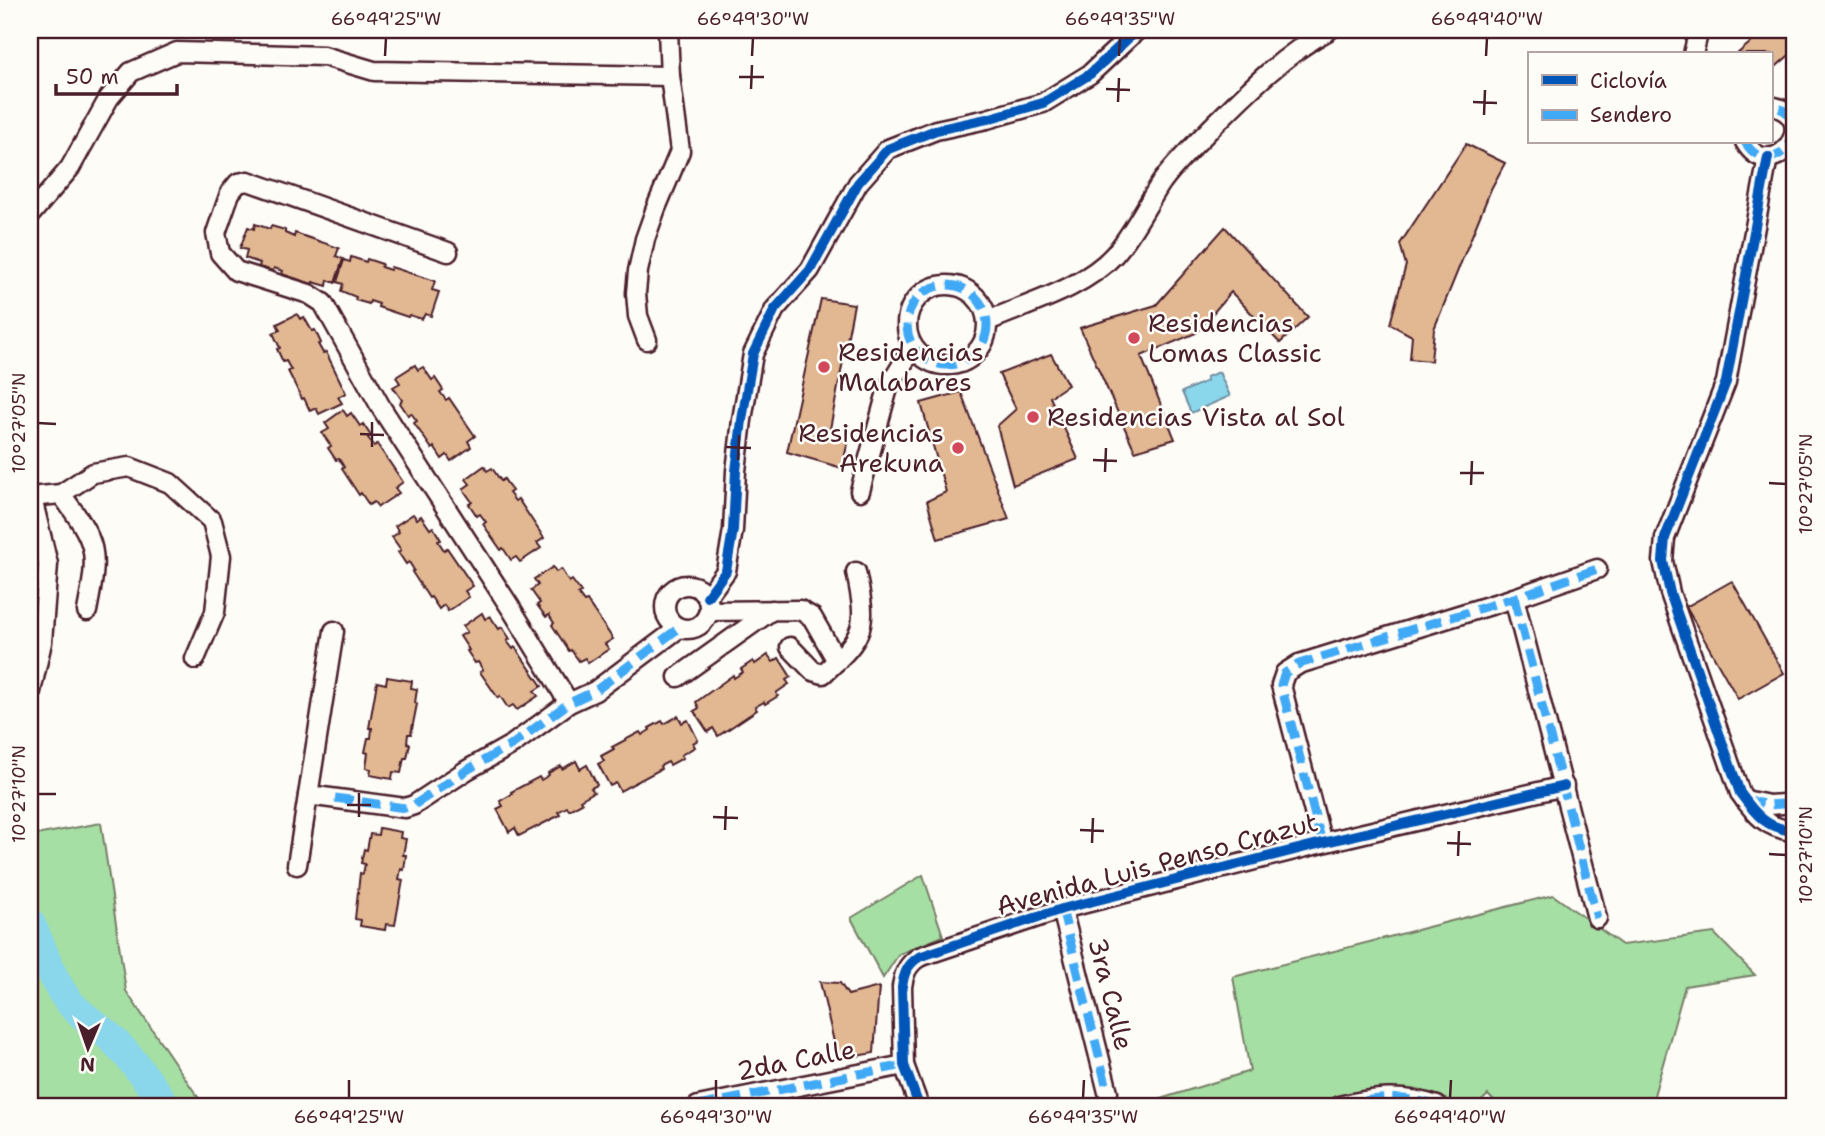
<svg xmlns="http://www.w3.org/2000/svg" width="1825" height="1136" font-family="'Shantell Sans',sans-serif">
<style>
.green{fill:#a5dfa4;stroke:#787f68;stroke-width:2}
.water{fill:#8ad6eb;stroke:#708d9e;stroke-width:2}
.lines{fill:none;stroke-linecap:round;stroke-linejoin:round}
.river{stroke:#8ad6eb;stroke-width:30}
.building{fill:#e1b892;stroke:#4a1f2b;stroke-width:2}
.minor-casing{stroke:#4a1f2b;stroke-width:23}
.minor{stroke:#fdfcf7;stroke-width:18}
.quiet{stroke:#3fa9f5;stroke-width:9;stroke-dasharray:18 9;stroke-linecap:butt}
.cycleway-casing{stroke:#fdfcf7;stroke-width:15}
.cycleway{stroke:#0057b8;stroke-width:10}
.ticks{fill:none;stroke:#4a1f2b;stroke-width:2.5}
.poi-dot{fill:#d1495b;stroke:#fdfcf7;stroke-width:2.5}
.labels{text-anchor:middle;stroke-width:5;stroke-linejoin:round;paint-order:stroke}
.poi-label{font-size:26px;fill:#4a1f2b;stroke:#fdfcf7;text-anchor:start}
.street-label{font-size:26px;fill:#4a1f2b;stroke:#fdfcf7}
.neatline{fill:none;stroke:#4a1f2b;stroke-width:2.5}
.ticks-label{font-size:18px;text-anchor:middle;fill:#4a1f2b}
</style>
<rect width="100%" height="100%" fill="#fdfcf7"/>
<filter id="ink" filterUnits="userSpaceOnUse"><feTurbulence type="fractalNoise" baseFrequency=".0143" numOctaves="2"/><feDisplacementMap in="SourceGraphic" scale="14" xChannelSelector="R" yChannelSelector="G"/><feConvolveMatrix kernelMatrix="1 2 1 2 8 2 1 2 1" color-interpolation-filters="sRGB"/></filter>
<g filter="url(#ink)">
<g class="green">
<path d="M101,823L126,991L204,1106H30V836Z"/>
<path d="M923,875L943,936L899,954L883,978L851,918Z"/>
<path d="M1553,895L1622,945L1714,933L1755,975L1685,986L1651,1106H1499L1488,1095L1476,1106H1138L1250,1071L1233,977Z"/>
</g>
<path class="water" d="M1219,372L1230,396L1191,413L1182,392L1207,381L1206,377Z"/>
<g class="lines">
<path class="river" d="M30,923C44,949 51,982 71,1004C83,1017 99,1027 112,1039C133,1059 149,1083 166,1106"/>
</g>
<g class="building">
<path d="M1765,30H1795V50L1771,71V54H1737Z"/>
<path d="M1466,144L1505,163L1491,189L1434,329L1431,361L1410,359L1412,336L1390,324L1406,265L1400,244Z"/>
<path d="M255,224L270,229L271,226L285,230V233L294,237L295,233L339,248L336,256L343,259L335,283L328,280L327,286L313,282L312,284L282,274L283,271L274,268L273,271L259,267L260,263L245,258L247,250L240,248L248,227L254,229Z"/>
<path d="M1225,227L1308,317L1280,343L1231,292L1196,333L1141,356L1175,439L1135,451L1080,328L1156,305Z"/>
<path d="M351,257L366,262L367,259L382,264L381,267L390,270L391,267L435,281L432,290L439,292L431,316L425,314L422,319L409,315L408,317L378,307L379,304L370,301L369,304L355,300L356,297L341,291L343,284L337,282L344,260L350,262Z"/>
<path d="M821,299L854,304L830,429L848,441L842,468L787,452Z"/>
<path d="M297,314L300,319L304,317L312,331L315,330L321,343L318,344L323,353L326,352L346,393L338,397L342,403L319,414L316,408L310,411L304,398L302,399L288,371L291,370L286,361L283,362L277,349L280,348L273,333L280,330L277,324Z"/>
<path d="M1051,354L1068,385L1050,397L1078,459L1013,485L997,426L1016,409L999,374Z"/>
<path d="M415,365L418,370L423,367L432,380L435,378L443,390L440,392L446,400L449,398L475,436L468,441L471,447L451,461L447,455L442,459L434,447L432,449L414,423L417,421L411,413L408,415L400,403L402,400L393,387L400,383L396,377Z"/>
<path d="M961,392L1009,519L938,539L927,501L946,492L921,403Z"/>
<path d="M343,410L347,416L351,413L360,426L363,424L371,436L368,438L374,446L377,444L403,482L395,488L399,493L378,507L374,502L369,505L361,493L359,495L342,469L344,467L339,459L336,460L328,448L331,446L322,433L329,429L325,423Z"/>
<path d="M484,466L487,471L492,468L501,481L504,479L512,491L509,493L515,501L518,499L544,538L537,543L541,548L520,562L516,557L511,560L503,548L501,550L483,524L486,522L480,514L477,516L469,504L472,502L463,489L470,484L466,479Z"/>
<path d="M413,514L417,519L421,516L430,529L433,527L441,540L438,541L444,550L447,548L473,586L465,591L469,597L448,611L444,605L439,609L431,597L429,598L412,572L414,570L409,562L406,564L398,552L401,550L392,537L399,532L395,526Z"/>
<path d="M553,567L556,572L561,569L569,582L572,580L581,592L578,594L584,602L587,601L613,639L605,644L609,649L588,663L585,658L579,661L571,650L569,651L552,625L554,623L549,615L546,617L537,605L540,603L531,590L538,585L534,579Z"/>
<path d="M1732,581L1784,673L1738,699L1686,607Z"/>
<path d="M482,613L485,619L490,616L499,629L502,627L510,639L507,641L513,649L515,647L542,686L534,691L538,696L517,710L513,705L508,708L500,696L498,698L480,672L483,670L478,662L475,663L467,651L469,650L460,636L467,632L463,626Z"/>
<path d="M768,655L773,662L779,658L791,677L786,680L789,684L776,693L778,696L765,704L764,702L755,707L757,710L718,736L713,728L708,732L694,711L699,708L696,702L733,675L734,678L743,672L741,669L753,661L755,664Z"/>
<path d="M387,677L412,681L411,688L417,689L415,703L417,704L411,734H408L407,743L410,744L407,758H404L401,773L393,772L392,779L370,775L371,769L366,768L368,753L365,752L368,738H371L372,728H369L377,682L386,684Z"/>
<path d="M678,716L682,723L688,720L698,740L693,743L695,747L681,755L683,758L670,765L668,762L660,766L661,769L620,791L616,783L610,786L598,764L604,761L601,756L614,749L612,747L640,732L642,735L650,730L649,728L662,721L664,724Z"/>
<path d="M576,761L580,769L587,765L597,785L591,788L594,792L580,800L582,803L569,810L567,807L558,812L560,815L519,836L515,828L509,832L497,809L503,806L500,801L512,794L511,792L539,777L541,780L549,775L548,773L561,766L562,769Z"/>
<path d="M379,828L401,832L400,838L406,839L403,855H406L404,870L401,869L399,879L403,880L395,925L386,924L385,930L360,926L361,920L355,919L360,873L363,874L365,864L361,863L364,849L367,850L370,834L378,835Z"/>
<path d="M820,982L840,983L848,995L879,987L874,1053L838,1059Z"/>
</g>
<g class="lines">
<defs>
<g id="minor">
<path d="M1693,54L1699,30"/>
<path d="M1745,142C1773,189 1825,116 1771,106"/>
<path d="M1768,157L1726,382L1665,538L1663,561L1670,593L1740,793C1756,815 1767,829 1795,831"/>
<path d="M30,215L70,168L109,98L131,72L177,52L324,56L374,71L670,76"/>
<path d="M448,252L248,181L238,183L230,193L216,233L220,253L236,271L309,294L323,303L382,409L512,610L569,703"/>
<circle cx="947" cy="325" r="40"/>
<path d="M988,321C1029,303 1083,289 1114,255C1132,235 1146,206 1161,183C1175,163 1194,146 1211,128C1248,91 1283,55 1329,30"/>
<path d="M647,340L638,316L636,293L638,271L645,239L656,208L680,151L670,76L668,30"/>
<path d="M860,491L888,388L913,347"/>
<path d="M61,494C98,544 99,550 87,611"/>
<path d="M30,497L61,494L93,473L129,467L170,483L212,521L221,556L215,612L195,659"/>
<circle cx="687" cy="607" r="22"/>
<path d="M707,597L726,571L733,530L736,471L742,420L753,354L775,309L810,270L858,183L888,149L936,130L987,119L1043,103L1090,74L1137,30"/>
<path d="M1514,598L1597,918"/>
<path d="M709,611L800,610L812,617L837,661"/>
<path d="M790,647L813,671L823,674C865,635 868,629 856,572"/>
<path d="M678,677L772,610"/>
<path d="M30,696L42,642L48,564L32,498"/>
<path d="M308,795L405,808L414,805L467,770L513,744L569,703L595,691L679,628"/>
<path d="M1745,800L1769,805L1795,803"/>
<path d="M1322,843L1281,685L1285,673L1299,664L1514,598L1597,569"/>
<path d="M297,865L334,631"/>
<path d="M1062,909L1108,1092"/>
<path d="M698,1106L904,1065"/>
<path d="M919,1106L904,1065L902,987C904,973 907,965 919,957L1062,909L1322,843L1564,786"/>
<path d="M1339,1106C1373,1098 1402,1094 1437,1106"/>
</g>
</defs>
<use href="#minor" class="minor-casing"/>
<use href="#minor" class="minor"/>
<g class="quiet">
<path d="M1745,142C1773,189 1825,116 1771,106"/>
<circle cx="947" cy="325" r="40"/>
<path d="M1514,598L1597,918"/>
<path d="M335,798L405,808L414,805L467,770L513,744L569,703L595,691L679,628"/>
<path d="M1745,800L1769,805L1795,803"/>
<path d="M1322,843L1281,685L1285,673L1299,664L1514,598L1597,569"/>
<path d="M1062,909L1108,1092"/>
<path d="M698,1106L904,1065"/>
<path d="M1339,1106C1373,1098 1402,1094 1437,1106"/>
</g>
<defs>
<g id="cycleway">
<path d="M1768,157L1726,382L1665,538L1663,561L1670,593L1740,793C1756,815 1767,829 1795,831"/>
<path d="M707,597L726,571L733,530L736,471L742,420L753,354L775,309L810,270L858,183L888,149L936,130L987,119L1043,103L1090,74L1137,30"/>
<path d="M919,1106L904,1065L902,987C904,973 907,965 919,957L1062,909L1322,843L1564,786"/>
</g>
</defs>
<use href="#cycleway" class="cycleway-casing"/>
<use href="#cycleway" class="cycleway"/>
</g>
</g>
<path class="ticks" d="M385,56L386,38M752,56L753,38M1119,56L1120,38M1486,56L1487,38M739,77H764M751,89L752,65M1106,89L1130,90M1118,102L1119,78M1473,102L1497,103M1484,115L1485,90M38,423L56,424M360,434L384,435M372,447V422M726,447L751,448M738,460L739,435M1093,460L1117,461M1105,472L1106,448M1460,473H1484M1769,483L1786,484M1471,485L1472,461M38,794H56M347,805H371M359,817V793M713,817L738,818M725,830L726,806M1080,830L1104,831M1092,843L1093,818M1447,843L1471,844M1769,854L1786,855M1458,856L1459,831M349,1098V1080M716,1098V1080M1083,1098L1084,1080M1450,1098L1451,1080"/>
<g class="poi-dot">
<circle cx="1134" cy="338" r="7"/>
<circle cx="824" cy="367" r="7"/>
<circle cx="1033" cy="417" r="7"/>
<circle cx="958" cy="448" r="7"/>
</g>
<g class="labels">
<g class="poi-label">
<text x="1148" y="332">Residencias<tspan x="1148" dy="30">Lomas Classic</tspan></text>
<text x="838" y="361">Residencias<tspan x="838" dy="30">Malabares</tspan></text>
<text x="1047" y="426">Residencias Vista al Sol</text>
<text x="944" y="442" text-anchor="end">Residencias<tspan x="944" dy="30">Arekuna</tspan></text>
</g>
<g class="street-label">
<text transform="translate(1157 864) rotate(-15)" y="9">Avenida Luis Penso Crazut</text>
<text transform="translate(1111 994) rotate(76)" y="9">3ra Calle</text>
<text transform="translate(796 1060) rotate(-11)" y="9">2da Calle</text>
</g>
</g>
<rect width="1825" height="1136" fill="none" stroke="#fdfcf7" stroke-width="77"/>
<rect x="1528" y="52" width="245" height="91" fill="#fdfcf7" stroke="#b5a4a5" stroke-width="2"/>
<rect x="1542" y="75" width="35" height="10" fill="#0057b8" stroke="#b5a4a5" stroke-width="2"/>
<text x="1590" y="88" font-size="21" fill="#4a1f2b">Ciclovía</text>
<rect x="1542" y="110" width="35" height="10" fill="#3fa9f5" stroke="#b5a4a5" stroke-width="2"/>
<text x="1590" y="122" font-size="21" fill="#4a1f2b">Sendero</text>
<g transform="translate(88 1048) rotate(182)" stroke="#fdfcf7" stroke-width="5" paint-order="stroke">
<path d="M0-5L12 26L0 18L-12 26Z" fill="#4a1f2b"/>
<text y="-10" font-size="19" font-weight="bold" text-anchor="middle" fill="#4a1f2b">N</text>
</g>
<path d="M56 84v10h121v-10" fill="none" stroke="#4a1f2b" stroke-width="3.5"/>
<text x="66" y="84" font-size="21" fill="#4a1f2b" stroke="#fdfcf7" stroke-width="5" paint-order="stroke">50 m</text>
<rect x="38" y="38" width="1748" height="1060" class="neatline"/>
<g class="ticks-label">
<text x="386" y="25">66°49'25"W</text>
<text x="753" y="25">66°49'30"W</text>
<text x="1120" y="25">66°49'35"W</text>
<text x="1487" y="25">66°49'40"W</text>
<text transform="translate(19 423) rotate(-90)" y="6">10°27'05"N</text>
<text transform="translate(1806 484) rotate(-90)" y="6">10°27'05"N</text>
<text transform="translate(19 794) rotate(-90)" y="6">10°27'10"N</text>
<text transform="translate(1806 855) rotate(-90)" y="6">10°27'10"N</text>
<text x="349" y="1123">66°49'25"W</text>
<text x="716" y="1123">66°49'30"W</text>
<text x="1083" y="1123">66°49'35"W</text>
<text x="1450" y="1123">66°49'40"W</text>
</g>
</svg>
